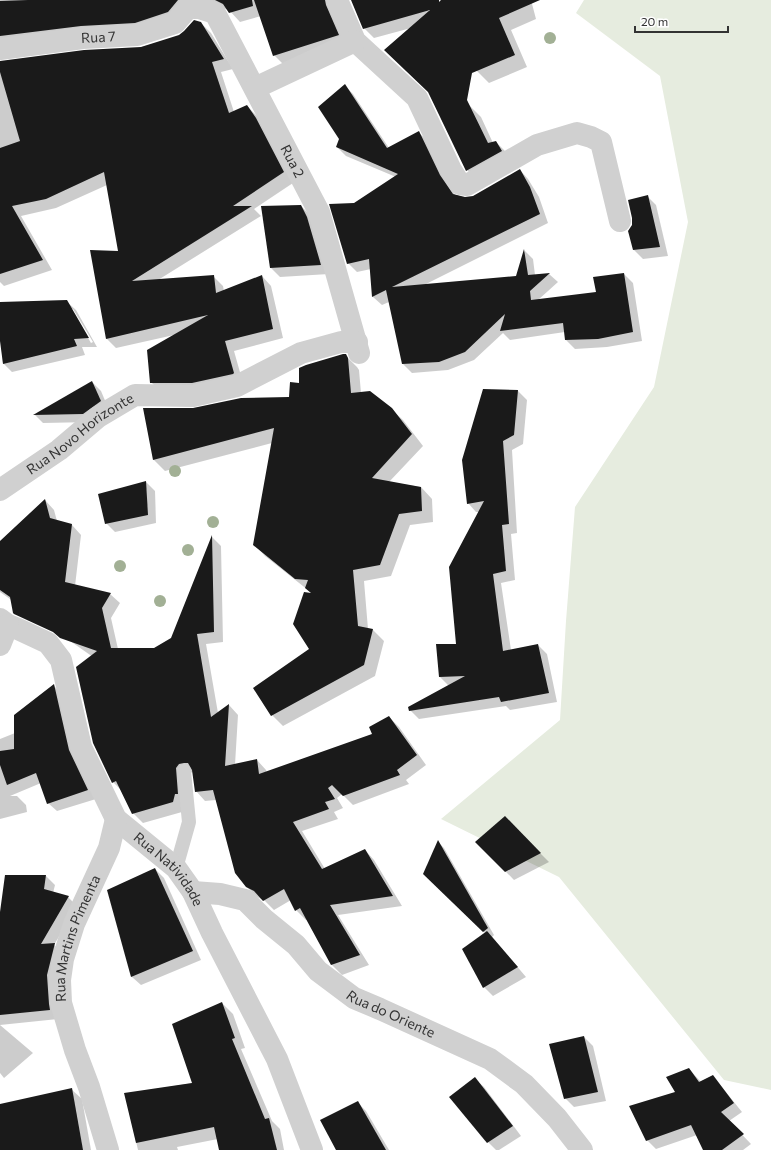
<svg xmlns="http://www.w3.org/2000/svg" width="771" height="1150" font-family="Commissioner,sans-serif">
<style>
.green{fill:#e6ecdf}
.shadow{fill:#0003;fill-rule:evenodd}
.building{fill:#1a1a1a}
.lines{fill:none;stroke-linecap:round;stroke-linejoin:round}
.service{stroke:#d0d0d0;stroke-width:14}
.minor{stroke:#d0d0d0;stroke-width:22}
.tree{fill:#a2b095}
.labels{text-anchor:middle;stroke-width:4;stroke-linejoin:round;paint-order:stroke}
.street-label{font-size:14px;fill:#333;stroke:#fff}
</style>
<rect width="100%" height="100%" fill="#fff"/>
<path class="green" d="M584,0H771V1090L724,1080L559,877L441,819L560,720L566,621L575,507L654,387L688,222L660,76L576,13Z"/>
<g class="shadow">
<path d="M0,0H340L348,45L284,65L274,55L261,16L240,22L229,10L213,5L178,22L0,52Z"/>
<path d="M352,0H424L468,104L481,117L493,143L496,142L509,155L480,183L467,170L430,93L411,28L374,38L364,28Z"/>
<path d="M460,0H531L536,19L511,30L527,67L489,83L477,71Z"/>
<path d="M201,23L211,33L233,69L221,72L234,112L247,106L257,116L293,183L254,209L261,216L158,280L213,276L223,286L224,291L262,276L271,286L283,338L234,351L243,383L161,392L151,382L174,335L116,348L107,339L119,252L107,185L56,208L21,216L52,270L4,286L0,282V62L138,48L180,36Z"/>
<path d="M345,86L353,94L389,148L419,133L428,141L448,185L456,196L465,198L474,197L520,170L528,179L539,197L548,223L422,286L517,277L525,251L533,259L535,275L549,274L558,282L538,300L597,293L624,274L633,283L642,341L607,347L575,349L566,340L565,332L510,340L503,333L474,360L448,370L412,373L403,364L389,302L382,305L373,297L371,269L357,272L348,263L355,204L396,177L346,156L337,147L340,138Z"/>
<path d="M647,196L656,205L668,256L643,259L634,250L633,225Z"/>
<path d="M301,206L310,215L329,274L280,277L271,268Z"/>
<path d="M66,301L76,310L97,347H82L85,355L12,372L3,363L0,332V303ZM71,309H73L93,342L91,343Z"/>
<path d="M346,356L357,367L359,370L361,393L391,409L403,420L423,446L389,482L421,487L432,499L433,522L410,525L391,576L364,581L368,629L373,630L384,641L375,676L283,726L272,715L310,649L313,594L265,556L254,544L272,443L165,471L154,460L144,409H193L290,398L300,384Z"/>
<path d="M92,382L101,391L109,410L92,422L43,423L35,415Z"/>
<path d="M484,390L518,391L527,400L523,444L512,450L517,533L511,534L515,580L501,583L511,650L538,645L547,654L557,702L510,710L506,706L419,719L410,710L449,686L439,676L457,645L479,512H476L468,503Z"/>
<path d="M146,482L155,491L156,523L115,532L106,523Z"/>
<path d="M45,500L54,510L57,521L72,525L81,535L75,586L110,594L120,603L111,618L118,649H154L172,639L212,537L221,546L223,642L206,644L218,713L229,705L238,715L235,765L257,760L266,770L267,773L373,734L389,717L399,727L426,765L406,780L409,784L353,805L342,794L337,798L343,808L334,812L338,819L302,831L325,869L365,850L374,860L402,906L338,915L369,965L342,975L332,965L307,919L306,920L296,910L291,900L274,910L265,901L257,897L247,887L216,800L205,801L196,791L194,772L189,773L182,812L143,823L133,813L122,791L113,782L93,657L0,592V542Z"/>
<path d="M54,686L62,694L96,799L57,811L48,803L41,783L10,796H17L26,805L27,812L0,819V739L15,733Z"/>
<path d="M505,818L549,862L514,880L477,842Z"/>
<path d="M438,842L444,848L494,935L492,937L526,977L493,996L484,987L485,933L424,874Z"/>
<path d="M155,869L164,878L201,960L141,985L132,977Z"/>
<path d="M46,876L55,885L53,893L68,897L77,906L54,945L63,953L58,1019L0,1025L33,1053L4,1078L0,1073V921Z"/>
<path d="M222,1003L233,1014L245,1048L241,1049L272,1121L280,1129L284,1150H220L218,1139L177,1147L178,1150H138L125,1094L193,1083Z"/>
<path d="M584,1037L593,1046L606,1101L574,1107L565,1098Z"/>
<path d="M689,1069L701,1082L712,1077L721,1086L742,1112L729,1121L751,1144L743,1150H704L697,1135L656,1149L647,1140Z"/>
<path d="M475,1079L484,1087L521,1136L499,1150H496L488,1142Z"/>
<path d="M71,1089L82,1099L91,1150H0V1105Z"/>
<path d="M357,1102L366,1111L389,1150H337Z"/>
</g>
<g class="building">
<path d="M28,0H178L168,12L135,23L81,26L0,36V1Z"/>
<path d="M215,0H252L253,6L229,13L223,4Z"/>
<path d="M254,0H325L326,5L339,35L273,56Z"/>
<path d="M351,0H439V2L441,0H540L499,18L515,55L472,73L467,100L488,143L496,141L502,151L466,171L428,92L384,50L430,10L363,29Z"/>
<path d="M194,20L201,22L224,59L212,62L229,113L247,105L256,118L284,172L233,206H252L132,281L214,275L216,293L262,275L273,329L225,341L234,373L233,374L192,383H150L147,350L208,315L106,339L90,250L118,251L104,172L46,199L12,206L43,260L0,274V148L20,141L0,72V61L84,50L141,47L179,35L184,31Z"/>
<path d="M345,84L387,148L419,131L440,175L453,194L465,197L473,196L520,169L530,187L540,214L392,287L516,276L524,249L528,275L550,273L530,291L531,300L596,292L593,277L624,273L633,332L598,339L565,340L563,323L500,331L505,314L465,352L439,362L402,364L386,290L372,297L369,259L347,264L329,204L354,203L398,174L336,147L339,139L318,107Z"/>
<path d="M648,195L660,247L633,250L628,231L632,225V218L628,200Z"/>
<path d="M301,205L307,217L321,265L270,268L261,206Z"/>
<path d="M67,300L89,338L74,339L77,346L3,364L0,341V302Z"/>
<path d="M343,354H346L348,358L351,393L370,391L392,408L412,434L372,478L421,487L422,511L399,514L380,565L353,570L358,626L373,629L364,665L271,716L253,688L309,649L293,624L304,592L311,593L305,588L308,580L295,579L253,545L274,428L153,460L143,408H193L241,398L289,397L290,382L299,383V368L306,365Z"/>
<path d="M92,381L101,401L83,414L33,415Z"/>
<path d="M483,389L518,390L514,435L503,441L509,524L502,525L506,571L493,574L503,651L538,644L549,693L501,702L499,697L409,711L408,707L465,676L439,677L436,644H456L449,567L484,501L467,504L462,460Z"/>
<path d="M146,481L148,515L105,524L98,494Z"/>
<path d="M45,499L50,518L72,524L65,582L111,593L102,608L111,648H154L171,638L212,535L214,632L197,634L211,717L229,704L225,766L257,759L259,774L372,734L369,727L389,716L417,755L397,770L400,775L343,796L332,785L328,788L335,799L325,802L329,809L293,822L322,869L365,849L393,896L330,905L360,955L331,965L300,908L295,911L284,889L263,901L254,891L246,887L235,873L213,790L195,792L192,770L188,763H184L179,764L176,768L178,794H175L173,802L132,814L116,781L112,783L93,743L76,667L97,651L60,638L53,632L14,614L13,613L10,597L0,590V541Z"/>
<path d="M54,684L69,750L88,790L47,804L36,773L7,785L0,765V751L14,749V715Z"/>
<path d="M505,816L541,853L505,872L475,842Z"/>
<path d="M438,840L488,928L483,932L423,874Z"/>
<path d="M155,868L193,951L131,977L107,890Z"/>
<path d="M5,875H46L44,889L69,896L41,944L55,943L47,975L49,1004L50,1010L0,1015V912Z"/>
<path d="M487,931L518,967L483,988L462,949Z"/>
<path d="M222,1002L235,1038L232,1039L265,1119L269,1118L277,1150H219L214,1127L136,1143L124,1093L192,1083L172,1024Z"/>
<path d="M584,1036L598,1092L564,1099L549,1044Z"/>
<path d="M689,1068L699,1082L713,1075L734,1103L721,1112L744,1134L722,1150H703L691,1125L646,1141L629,1106L675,1092L666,1077Z"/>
<path d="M475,1077L513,1126L487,1143L449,1097Z"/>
<path d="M72,1088L83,1150H0V1104Z"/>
<path d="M358,1101L386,1150H336L320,1120Z"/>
</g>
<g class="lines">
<path class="service" d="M176,868L189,822L184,771"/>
<g class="minor">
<path d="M337,0L355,41L417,98L451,170L460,184L467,185L537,145L577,133L591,137L601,142L620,221"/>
<path id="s1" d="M188,8H199L215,13L319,212L359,353"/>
<path id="s2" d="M0,49L83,38L137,35L175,23L188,8"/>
<path d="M255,88L355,41"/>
<path id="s3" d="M0,490L59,450L98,417L135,395L193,396L237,386L301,353L341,342H357"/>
<path id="s4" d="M0,619L8,625L18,629L48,643L61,660L81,747L116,819L176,868L193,892L212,933L277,1059L312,1150"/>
<path d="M0,645L8,625"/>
<path id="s5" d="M193,892L220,894L245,900L264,919L296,945L318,971L354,998L380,1009L490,1059L524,1084L557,1118L582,1150"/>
<path id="s6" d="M108,1150L89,1087L75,1050L61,1003L60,980L63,959L74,924L109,848L116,819"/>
</g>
</g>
<g class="tree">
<circle cx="550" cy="38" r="6"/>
<circle cx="175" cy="471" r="6"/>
<circle cx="213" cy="522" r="6"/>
<circle cx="188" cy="550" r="6"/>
<circle cx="120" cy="566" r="6"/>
<circle cx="160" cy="601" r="6"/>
</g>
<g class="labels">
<g class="street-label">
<text dy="5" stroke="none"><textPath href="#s2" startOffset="99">Rua 7</textPath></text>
<text dy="5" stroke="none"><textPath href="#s1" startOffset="195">Rua 2</textPath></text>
<text dy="5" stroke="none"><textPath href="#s3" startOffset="98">Rua Novo Horizonte</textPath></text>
<text dy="5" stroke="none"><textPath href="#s4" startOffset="318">Rua Natividade</textPath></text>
<text dy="5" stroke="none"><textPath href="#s6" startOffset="222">Rua Martins Pimenta</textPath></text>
<text dy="5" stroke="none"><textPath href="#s5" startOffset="240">Rua do Oriente</textPath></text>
</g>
</g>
<path d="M635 26v6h93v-6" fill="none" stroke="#333333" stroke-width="2"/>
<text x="641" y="26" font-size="12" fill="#333333" stroke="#ffffff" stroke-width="3" paint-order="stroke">20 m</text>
</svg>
